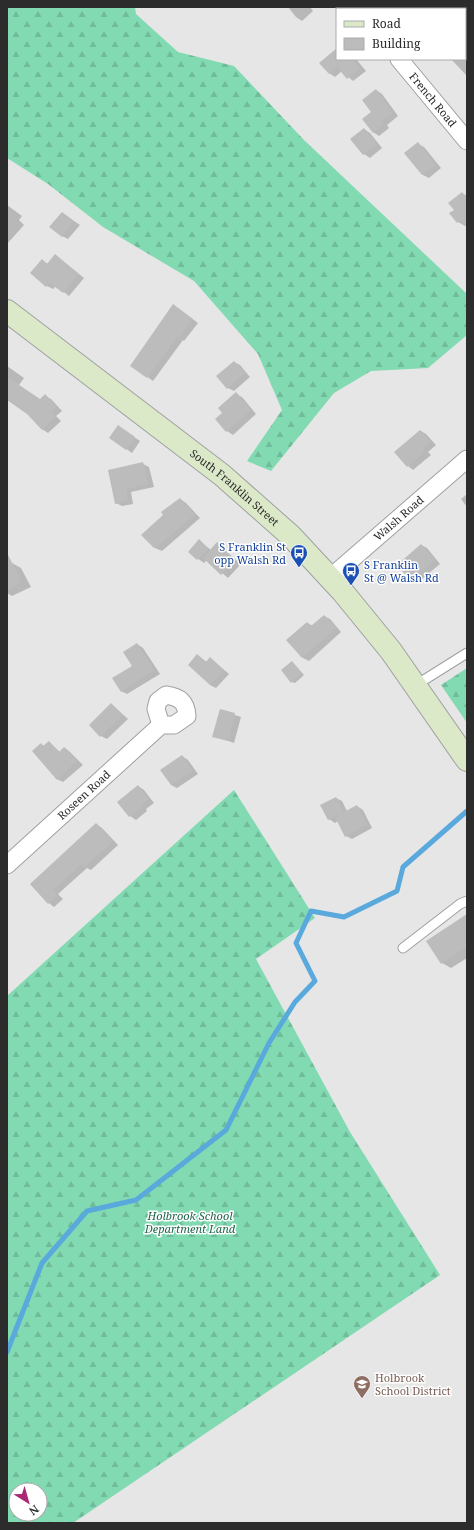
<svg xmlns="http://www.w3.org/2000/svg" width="474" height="1530" font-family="'Noto Serif',serif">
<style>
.forest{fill:url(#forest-firs);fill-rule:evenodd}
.shadow{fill:#0003}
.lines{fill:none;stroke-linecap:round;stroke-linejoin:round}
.stream{stroke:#5aa9dd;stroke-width:5}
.building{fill:#bcbcbd}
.service-casing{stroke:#9fa0a1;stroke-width:11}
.minor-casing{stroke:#9fa0a1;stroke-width:19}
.secondary-casing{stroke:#9fa0a1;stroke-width:24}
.service{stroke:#fff;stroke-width:9}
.minor{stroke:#fff;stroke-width:17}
.secondary{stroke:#dce9c8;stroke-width:22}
.labels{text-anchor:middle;stroke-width:3;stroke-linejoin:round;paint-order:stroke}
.street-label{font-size:11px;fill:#2c2c2c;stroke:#fff}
.transit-label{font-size:11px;fill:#164399;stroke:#fff;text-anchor:end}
.park-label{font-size:11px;font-style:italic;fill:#1e654a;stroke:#fff}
.education-label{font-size:11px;fill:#785e54;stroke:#fff;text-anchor:start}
</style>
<defs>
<pattern id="forest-firs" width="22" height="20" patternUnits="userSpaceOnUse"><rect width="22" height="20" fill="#81dab2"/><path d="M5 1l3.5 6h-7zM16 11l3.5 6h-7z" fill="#70bb99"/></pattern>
</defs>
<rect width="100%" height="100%" fill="#e6e6e7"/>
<g class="forest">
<path d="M7,7H135L136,14L178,52L234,66L304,140L467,294V335L428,368L371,371L334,393L271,471L247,461L282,410L258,354L194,281L103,227L48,184L7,158Z"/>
<path d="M467,668V723L441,685Z"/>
<path d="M234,790L315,918L256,959L350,1132L440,1275L73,1523H7V996ZM16,1490H40V1514H16Z"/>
</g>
<g class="shadow">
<path d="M288,7H310L313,11L302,21L296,17Z"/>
<path d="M465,48L467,51V76L451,59H465Z"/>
<path d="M337,50V59H356L366,71L353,81L342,71L335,77L329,73Z"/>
<path d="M376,90L382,94L398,116L387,125L389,128L379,136L373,132L372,112Z"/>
<path d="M364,129L370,133L382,148L370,158L364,154Z"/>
<path d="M418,144L424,147L441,168L429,178L423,175L406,153Z"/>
<path d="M462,193L467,196V227L458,222L455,210Z"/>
<path d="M7,205L22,216L19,220L24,225L7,244Z"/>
<path d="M62,213L80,225L68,239L62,236Z"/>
<path d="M55,255L84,278L69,296L56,286L53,289L47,286L42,260L48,264Z"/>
<path d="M179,309L198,323L184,341L183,340L153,381L131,365Z"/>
<path d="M234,362L240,365L250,377L234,391L228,388Z"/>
<path d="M7,366L24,378L19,385L40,400L45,396L51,399L62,411L56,416L61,421L48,433L42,429L28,413L7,399Z"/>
<path d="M236,394L242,397L256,414L233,435L227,431L216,419L224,413Z"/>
<path d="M124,430L140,441L132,453L111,438Z"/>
<path d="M421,431L426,434L436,445L428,452L431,455L413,470L408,466Z"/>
<path d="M143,464L149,467L154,487L131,492L133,504L122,506L116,503Z"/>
<path d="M467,494V507L461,499Z"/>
<path d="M180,499L186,503L200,518L162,551L153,547Z"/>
<path d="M199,541L211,550L217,544L241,564L228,578L207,560L204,563L189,552Z"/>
<path d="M421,545L427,548L440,564L417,583L411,580Z"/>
<path d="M12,563L21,568L31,587L12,596L7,593V565Z"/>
<path d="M324,616L330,619L341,632L309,661L303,658L287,640L307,623L313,626Z"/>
<path d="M137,644L143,648L160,674L127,694L121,691L133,666Z"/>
<path d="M198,656L207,662L211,659L229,674L216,688L210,685Z"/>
<path d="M292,662L304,675L295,683L292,682Z"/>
<path d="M111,704L128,719L107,739L101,736Z"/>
<path d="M220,710L241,717L234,743L214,736Z"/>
<path d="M49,742L60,752L65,748L70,752L83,765L63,782L57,779L41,744L44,746Z"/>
<path d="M182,756L188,760L198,774L177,788L171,785Z"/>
<path d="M138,786L144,790L154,803L146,809L147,811L136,820L130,816Z"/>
<path d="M336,798L342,801L347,811L357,806L363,810L372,828L352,839L346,836L338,821L335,823L329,819Z"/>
<path d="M96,824L102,828L118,845L91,870L87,868L58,894L63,899L54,907L49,903L32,885Z"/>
<path d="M467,915V958L451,968L442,963Z"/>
</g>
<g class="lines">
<path class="stream" d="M7,1352L42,1263L87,1211L136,1200L226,1130L269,1043L295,1002L315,981L296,943L311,911L344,917L397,891L403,867L467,811"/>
</g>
<g class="building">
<path d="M337,48V59H353L360,68L347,79L337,67L329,74L319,63Z"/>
<path d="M376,89L393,113L382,121L384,124L373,133L362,119L371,112L362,100Z"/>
<path d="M364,128L377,144L363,155L350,139Z"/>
<path d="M418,142L436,165L422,175L404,153Z"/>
<path d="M462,192L467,199V227L461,220L457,223L449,213L454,210L448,203Z"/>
<path d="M62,212L74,221L62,237L49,227Z"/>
<path d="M55,254L79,274L63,293L50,283L46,287L30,273L42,259L47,264Z"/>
<path d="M173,304L193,319L178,338L177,337L147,378L130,366Z"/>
<path d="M234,361L245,373L227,389L216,376Z"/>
<path d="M7,377L40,399L45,394L57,407L51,412L56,417L42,430L27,414L7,400Z"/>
<path d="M236,392L251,410L226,432L215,419L222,413L218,408Z"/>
<path d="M118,425L135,437L126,450L109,438Z"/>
<path d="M420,430L430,441L423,448L425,451L407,467L394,452Z"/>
<path d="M143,462L148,484L126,489L128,501L115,504L108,470Z"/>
<path d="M180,498L195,515L155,548L153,547L141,535L163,515L161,512Z"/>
<path d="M199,539L209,549L197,560L188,552Z"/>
<path d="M217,542L235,560L221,575L203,558Z"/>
<path d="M421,544L435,560L411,581L397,565Z"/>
<path d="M7,553L22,582L7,590Z"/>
<path d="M324,615L336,628L302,658L286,640L307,622L311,626Z"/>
<path d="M137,643L154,670L121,692L112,678L132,666L123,652Z"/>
<path d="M197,654L206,662L210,657L224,670L210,685L188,665Z"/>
<path d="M292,661L302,673L291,683L281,670Z"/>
<path d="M111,703L123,715L100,737L89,725Z"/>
<path d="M220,709L235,713L228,741L212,737Z"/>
<path d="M49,741L59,752L64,747L77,761L57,780L32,751L41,743L43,746Z"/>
<path d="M182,755L193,771L171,785L160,770Z"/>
<path d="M138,785L149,799L141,806L142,807L129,817L117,802Z"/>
<path d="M336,797L344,812L357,805L367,824L345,837L335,817L338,815L328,820L320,805Z"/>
<path d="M96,823L113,841L85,867L82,864L53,890L57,895L48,904L30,884Z"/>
<path d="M467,914V947L441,964L426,941Z"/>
</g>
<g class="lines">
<defs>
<g id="service">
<path d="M416,685L467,653"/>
<path d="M403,948L460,904L467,901"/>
</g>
<g id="minor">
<path d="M357,7L359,9"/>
<path d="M427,9L430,7"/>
<path id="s1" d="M399,59L467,141"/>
<path id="s2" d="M330,578L467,459"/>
<path id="s3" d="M7,865L161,725H174L187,716C186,701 179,697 166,695L158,701L156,709L161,725"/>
</g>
<g id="secondary">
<path id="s4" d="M7,311L222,475L291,536L342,591L391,651L467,760"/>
</g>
</defs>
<use href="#service" class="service-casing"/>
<use href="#minor" class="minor-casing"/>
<use href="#secondary" class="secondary-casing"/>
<use href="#service" class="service"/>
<use href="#minor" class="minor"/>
<use href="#secondary" class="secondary"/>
</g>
<defs>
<symbol id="bus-pin" viewBox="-11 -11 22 30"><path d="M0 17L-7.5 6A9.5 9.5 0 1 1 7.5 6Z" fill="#1a4fb4" stroke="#fff"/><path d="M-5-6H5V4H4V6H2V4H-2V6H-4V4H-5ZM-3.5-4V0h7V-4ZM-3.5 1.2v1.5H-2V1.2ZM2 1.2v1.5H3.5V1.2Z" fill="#fff"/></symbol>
<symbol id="school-pin" viewBox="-11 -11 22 30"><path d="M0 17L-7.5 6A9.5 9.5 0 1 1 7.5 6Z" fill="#8d6e63" stroke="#fff"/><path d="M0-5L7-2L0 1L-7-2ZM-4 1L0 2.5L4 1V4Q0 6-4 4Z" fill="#fff"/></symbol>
</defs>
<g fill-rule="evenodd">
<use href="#bus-pin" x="289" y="543" width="20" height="27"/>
<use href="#bus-pin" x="341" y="561" width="20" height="27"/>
<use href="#school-pin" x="352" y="1374" width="20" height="27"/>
</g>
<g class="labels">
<g class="street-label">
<text dy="4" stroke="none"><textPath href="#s1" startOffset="53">French Road</textPath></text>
<text dy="4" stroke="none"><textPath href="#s4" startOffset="288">South Franklin Street</textPath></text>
<text dy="4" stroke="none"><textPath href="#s2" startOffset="91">Walsh Road</textPath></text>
<text dy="4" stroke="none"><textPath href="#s3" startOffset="104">Roseen Road</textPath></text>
</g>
<g class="transit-label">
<text x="286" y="551">S Franklin St<tspan x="286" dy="13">opp Walsh Rd</tspan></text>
<text x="364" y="569" text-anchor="start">S Franklin<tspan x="364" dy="13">St @ Walsh Rd</tspan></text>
</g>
<g class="park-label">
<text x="190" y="1220">Holbrook School<tspan x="190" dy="13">Department Land</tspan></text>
</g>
<g class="education-label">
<text x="375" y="1382">Holbrook<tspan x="375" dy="13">School District</tspan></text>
</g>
</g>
<rect width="474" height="1530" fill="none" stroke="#2c2c2c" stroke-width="16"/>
<rect x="336" y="8" width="130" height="52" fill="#ffffff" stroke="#ababab"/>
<rect x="344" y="21" width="20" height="6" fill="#dce9c8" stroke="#ababab"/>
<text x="372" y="28" font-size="12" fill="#2c2c2c">Road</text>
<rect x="344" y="38" width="20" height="12" fill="#bcbcbd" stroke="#ababab"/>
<text x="372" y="48" font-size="12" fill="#2c2c2c">Building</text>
<g transform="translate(28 1502) rotate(143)"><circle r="19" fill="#ffffff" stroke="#ababab"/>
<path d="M0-3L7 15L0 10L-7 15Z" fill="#ab2872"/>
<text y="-6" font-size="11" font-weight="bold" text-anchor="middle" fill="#2c2c2c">N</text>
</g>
</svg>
